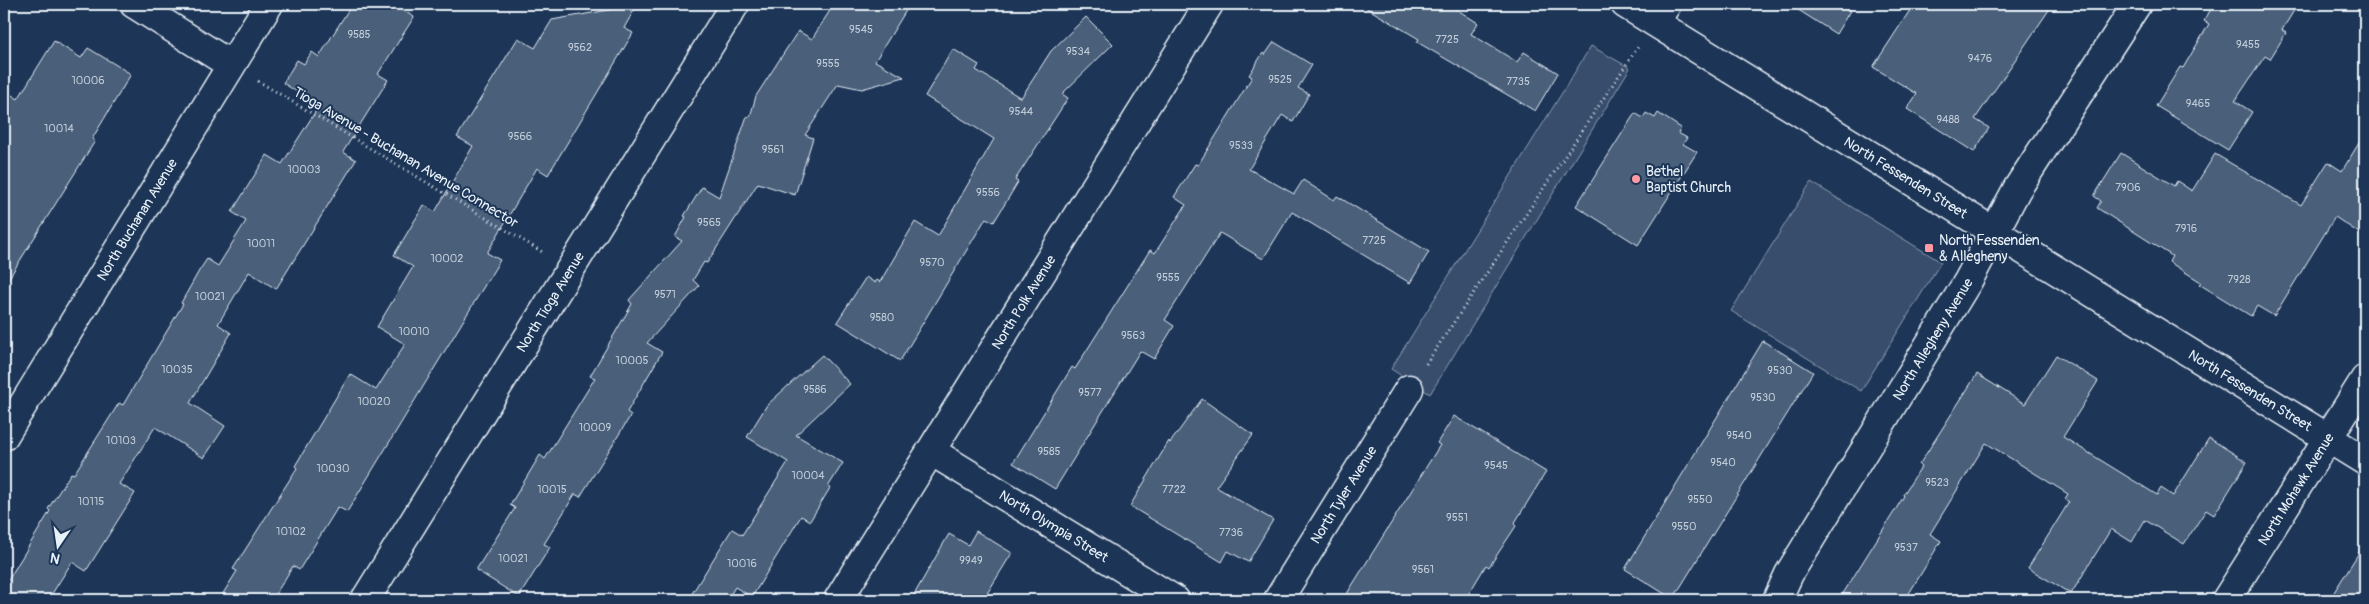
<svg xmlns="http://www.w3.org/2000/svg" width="2369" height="604" font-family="Pangolin,sans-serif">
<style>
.green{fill:#374d6c;stroke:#909fb2}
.building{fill:#495e7a;stroke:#e8f1f8}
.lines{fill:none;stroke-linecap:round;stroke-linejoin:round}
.minor-casing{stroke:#e8f1f8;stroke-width:31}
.major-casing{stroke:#e8f1f8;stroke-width:31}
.path{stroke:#e8f1f8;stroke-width:3;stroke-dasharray:1 4;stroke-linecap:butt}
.minor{stroke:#1d3557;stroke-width:28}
.major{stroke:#1d3557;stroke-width:28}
.poi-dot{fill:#ff9aa2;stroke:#1d3557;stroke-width:2}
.labels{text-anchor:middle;stroke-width:4;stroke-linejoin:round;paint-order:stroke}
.number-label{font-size:11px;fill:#c0ccd8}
.street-label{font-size:14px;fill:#e8f1f8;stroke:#1d3557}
.poi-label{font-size:14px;fill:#e8f1f8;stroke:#1d3557;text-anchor:start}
</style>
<rect width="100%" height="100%" fill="#1d3557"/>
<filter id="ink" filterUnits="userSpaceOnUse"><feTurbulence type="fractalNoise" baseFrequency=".02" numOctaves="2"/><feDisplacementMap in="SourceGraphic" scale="10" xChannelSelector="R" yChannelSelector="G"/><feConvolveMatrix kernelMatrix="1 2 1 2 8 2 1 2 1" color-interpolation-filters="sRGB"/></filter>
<g filter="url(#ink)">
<g class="green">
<path d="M1591,46L1630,68L1430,394L1391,369Z"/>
<path d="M1811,182L1941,262L1861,391L1731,311Z"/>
</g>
<g class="building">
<path d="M352,4H392L414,17L378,74L388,80L343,152L356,160L276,289L249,272L218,324L231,333L190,403L225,426L204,458L155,427L119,484L135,493L86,571L72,562L48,600H4V587L50,511L48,509L71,473L74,474L119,403L123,405L183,304L181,303L199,271L207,259L218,266L246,221L232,212L267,155L282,164L319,106L283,83L297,60L304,64L312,52L319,57Z"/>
<path d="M834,4H910L875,61L904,77L862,89L838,84L805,135L813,138L795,195L758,183L707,263L704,262L693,280L699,286L647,343L662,352L627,412L631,415L580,497L575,494L544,544L550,547L519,597L476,570L515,508L510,505L540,455L545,459L595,378L590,376L632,304L629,300L682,241L675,237L686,217L684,216L702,187L719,197L747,116L750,117L756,96L798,31L812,39Z"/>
<path d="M1360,4H1448L1478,23L1471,34L1517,62L1524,52L1558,73L1535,111L1417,42L1419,39Z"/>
<path d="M1789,4H1854L1836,34Z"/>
<path d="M1914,4H2053L1975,119L1989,128L1974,152L1907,109L1917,94L1873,67Z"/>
<path d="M2214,4H2298L2282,30L2286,33L2270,59L2265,56L2235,101L2252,112L2228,150L2156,106L2180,67L2183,68L2209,24L2204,21Z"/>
<path d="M637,5L624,28L633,33L548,175L537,168L487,253L500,260L347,512L338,507L299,570L293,566L272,600H219L237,571L233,569L297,468L295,466L350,374L376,390L405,344L377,327L413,267L394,255L424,205L435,212L473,146L457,137L518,38L535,48L552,20Z"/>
<path d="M1086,17L1113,44L1062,94L1068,98L1015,180L1018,182L994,222L986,218L900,361L837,322L866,277L875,283L877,280L880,282L915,222L938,236L994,139L925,96L953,49L979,65L976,70L1021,98L1051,51Z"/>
<path d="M54,41L81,58L88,48L131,74L92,139L95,141L4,286V90L18,99Z"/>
<path d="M1274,42L1312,65L1298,88L1309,94L1293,122L1282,115L1249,169L1294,194L1303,180L1334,200L1337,196L1429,252L1410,283L1292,212L1263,259L1220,233L1165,320L1174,326L1154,359L1140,351L1055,489L1013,463L1072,367L1075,369L1150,250L1155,253L1186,205L1174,197L1195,164L1198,165L1252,77L1249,75L1263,53L1265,55Z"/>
<path d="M1635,113L1643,118L1646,113L1655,118L1658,113L1681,128L1678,133L1687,138L1683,144L1697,152L1638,245L1576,206Z"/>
<path d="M2365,133V237L2335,217L2274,316L2257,306L2251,316L2199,284L2201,282L2169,262L2172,256L2097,208L2101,201L2094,196L2121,153L2174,186L2177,181L2192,191L2215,154L2301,205L2328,162L2342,171Z"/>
<path d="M1763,341L1813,372L1673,599L1625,569Z"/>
<path d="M822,355L850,384L796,435L843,463L828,487L830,488L810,521L801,516L752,597L735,587L727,600H688L732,529L742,535L788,462L747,437L767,405Z"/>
<path d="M2056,355L2098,381L2063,437L2157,495L2161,488L2173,496L2209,438L2247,462L2214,515L2206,510L2184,544L2145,520L2132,542L2111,529L2071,594L2028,568L2069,502L2065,499L2068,494L1986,443L1930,534L1941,541L1905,600H1839L1904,496L1903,495L1921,467L1919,465L1977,374L2025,404Z"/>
<path d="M1202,399L1253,435L1216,487L1273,520L1248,562L1228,551L1222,562L1130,506L1169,441L1170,443Z"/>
<path d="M1454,416L1546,472L1514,524L1516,526L1489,567L1486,565L1465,600H1343L1440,445L1437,443Z"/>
<path d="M976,531L1012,553L983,600H911L949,534L968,545Z"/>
<path d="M2365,543V600H2329Z"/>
</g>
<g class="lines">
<defs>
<g id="minor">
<path d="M134,4L231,65"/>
<path d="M1655,22L1667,4"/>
<path id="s1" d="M4,436L269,4"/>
<path id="s2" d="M931,451L1175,600"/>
<path id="s3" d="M365,600L735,4"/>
<path id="s4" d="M838,600L1209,4"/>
<path id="s5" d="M1278,600L1409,389"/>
<path id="s6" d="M1777,600L1789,574L1968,281L2017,189L2137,4"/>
<path id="s7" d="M2226,600L2365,379"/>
</g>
<g id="major">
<path id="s8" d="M1625,4L2365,461"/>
</g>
</defs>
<use href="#minor" class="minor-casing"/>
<use href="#major" class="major-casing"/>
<g class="path">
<path d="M258,81L544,253"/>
<path d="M1426,364L1638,47"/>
</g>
<use href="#minor" class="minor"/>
<use href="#major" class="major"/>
</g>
</g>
<g class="poi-dot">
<circle cx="1636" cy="179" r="5"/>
<rect x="1924" y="243" width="10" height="10" rx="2.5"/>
</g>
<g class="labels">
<g class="number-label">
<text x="861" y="33">9545</text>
<text x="359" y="38">9585</text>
<text x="1447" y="43">7725</text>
<text x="2248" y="48">9455</text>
<text x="580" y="51">9562</text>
<text x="1078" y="55">9534</text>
<text x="1980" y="62">9476</text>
<text x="828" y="67">9555</text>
<text x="1280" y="83">9525</text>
<text x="88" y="84">10006</text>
<text x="1518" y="85">7735</text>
<text x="2198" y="107">9465</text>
<text x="1021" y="115">9544</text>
<text x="1948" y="123">9488</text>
<text x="59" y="132">10014</text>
<text x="520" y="140">9566</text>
<text x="1241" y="149">9533</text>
<text x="773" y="153">9561</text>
<text x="304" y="173">10003</text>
<text x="2128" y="191">7906</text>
<text x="988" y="196">9556</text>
<text x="709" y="226">9565</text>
<text x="2186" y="232">7916</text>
<text x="1374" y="244">7725</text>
<text x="261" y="247">10011</text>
<text x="447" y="262">10002</text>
<text x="932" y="266">9570</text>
<text x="1168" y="281">9555</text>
<text x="2239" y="283">7928</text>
<text x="665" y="298">9571</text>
<text x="210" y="300">10021</text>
<text x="882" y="321">9580</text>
<text x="414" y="335">10010</text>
<text x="1133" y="339">9563</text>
<text x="632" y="364">10005</text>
<text x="177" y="373">10035</text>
<text x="1780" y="374">9530</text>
<text x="815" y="393">9586</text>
<text x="1090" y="396">9577</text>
<text x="1763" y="401">9530</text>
<text x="374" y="405">10020</text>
<text x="595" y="431">10009</text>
<text x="1739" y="439">9540</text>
<text x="121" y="444">10103</text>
<text x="1049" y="455">9585</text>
<text x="1723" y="466">9540</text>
<text x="1496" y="469">9545</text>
<text x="333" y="472">10030</text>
<text x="808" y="479">10004</text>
<text x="1937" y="486">9523</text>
<text x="552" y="493">10015</text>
<text x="1174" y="493">7722</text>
<text x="1700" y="503">9550</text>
<text x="91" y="505">10115</text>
<text x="1457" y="521">9551</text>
<text x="1684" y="530">9550</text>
<text x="291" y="535">10102</text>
<text x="1231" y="536">7736</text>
<text x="1906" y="551">9537</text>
<text x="513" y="562">10021</text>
<text x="971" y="564">9949</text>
<text x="742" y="567">10016</text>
<text x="1423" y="573">9561</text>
</g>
<g class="street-label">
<text transform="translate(406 157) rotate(31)" y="5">Tioga Avenue - Buchanan Avenue Connector</text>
<text dy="5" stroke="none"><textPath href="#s8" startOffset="330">North Fessenden Street</textPath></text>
<text dy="5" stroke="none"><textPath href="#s1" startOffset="254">North Buchanan Avenue</textPath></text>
<text dy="5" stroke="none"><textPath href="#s3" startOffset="351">North Tioga Avenue</textPath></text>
<text dy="5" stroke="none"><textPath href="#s4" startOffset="351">North Polk Avenue</textPath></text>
<text dy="5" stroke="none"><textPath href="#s6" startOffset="304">North Allegheny Avenue</textPath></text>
<text dy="5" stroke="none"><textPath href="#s8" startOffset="735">North Fessenden Street</textPath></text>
<text dy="5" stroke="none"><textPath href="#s7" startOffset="131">North Mohawk Avenue</textPath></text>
<text dy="5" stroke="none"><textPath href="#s5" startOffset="124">North Tyler Avenue</textPath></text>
<text dy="5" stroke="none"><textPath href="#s2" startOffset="144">North Olympia Street</textPath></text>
</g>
<g class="poi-label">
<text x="1646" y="176">Bethel<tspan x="1646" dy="16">Baptist Church</tspan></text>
<text x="1939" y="245">North Fessenden<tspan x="1939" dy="16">&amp; Allegheny</tspan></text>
</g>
</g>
<rect width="2369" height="604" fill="none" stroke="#1d3557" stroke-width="20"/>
<rect x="10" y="10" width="2349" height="584" fill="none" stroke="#e8f1f8" stroke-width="2" filter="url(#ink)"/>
<g transform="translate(58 546) rotate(193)" stroke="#1d3557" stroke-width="4" paint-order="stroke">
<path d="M0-4L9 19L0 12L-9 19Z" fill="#e8f1f8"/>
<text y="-8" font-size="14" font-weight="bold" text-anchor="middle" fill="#e8f1f8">N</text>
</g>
</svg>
